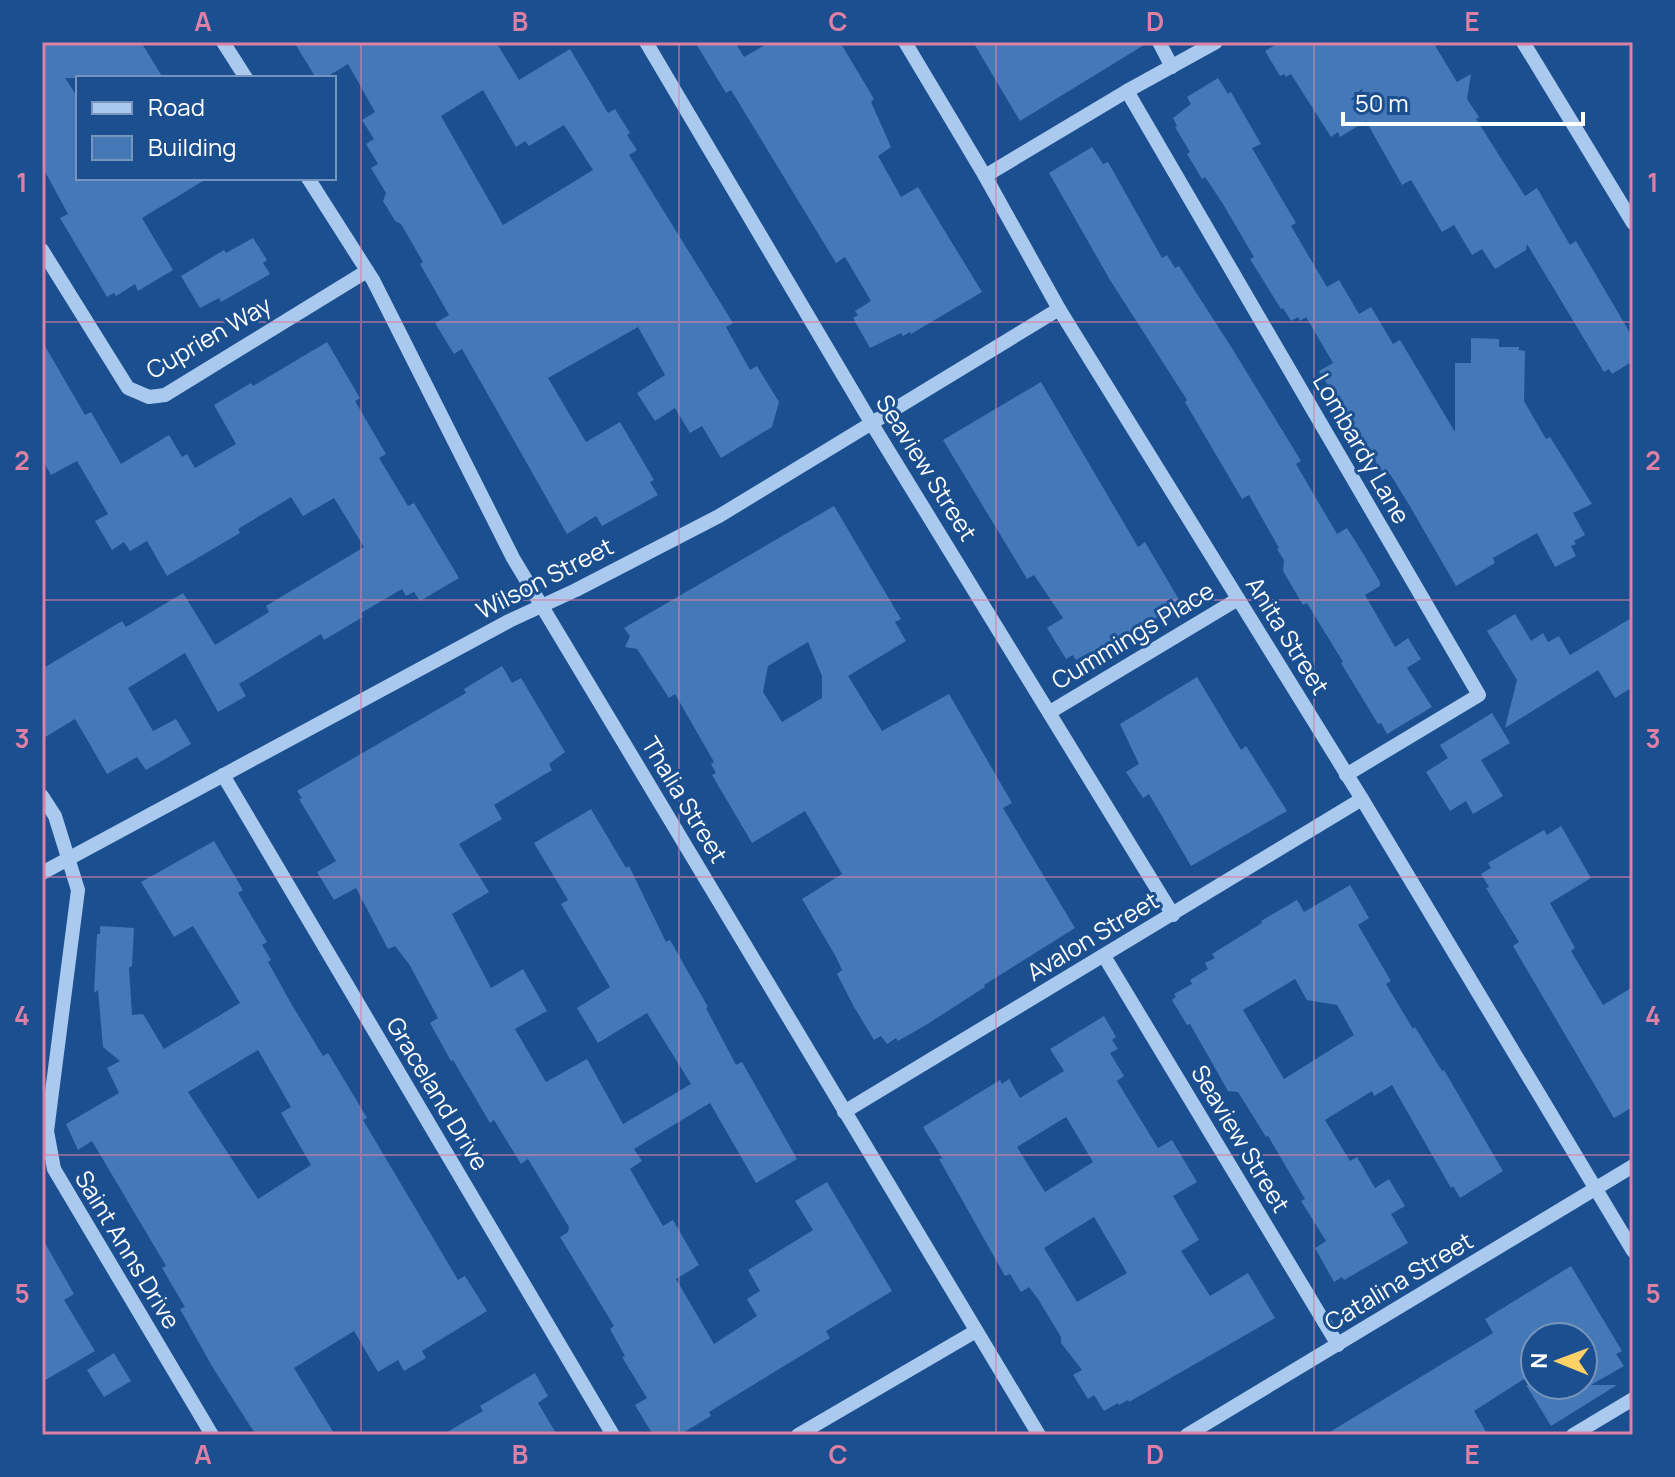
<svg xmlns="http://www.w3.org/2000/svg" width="1675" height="1477" font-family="Manrope,sans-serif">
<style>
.building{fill:#4478b7;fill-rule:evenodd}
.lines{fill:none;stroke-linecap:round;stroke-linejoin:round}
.minor{stroke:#a9c9ee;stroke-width:14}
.grid{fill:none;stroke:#dd80a5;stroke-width:2;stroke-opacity:0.55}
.labels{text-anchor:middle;stroke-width:6;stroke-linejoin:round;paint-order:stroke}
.street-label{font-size:24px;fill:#fff;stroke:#1b4f8f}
.neatline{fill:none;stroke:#dd80a5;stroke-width:3}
.grid-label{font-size:26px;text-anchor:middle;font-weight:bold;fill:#dd80a5}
</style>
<rect width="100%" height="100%" fill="#1b4f8f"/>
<g class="building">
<path d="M42,42H141L163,78H65L78,98V178H208L142,218L173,270L138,291L135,284L116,296L114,293L107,297L60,218L68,214L42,166Z"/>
<path d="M294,42H496L519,80L570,49L608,113L615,109L630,133L627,135L637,150L629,155L733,323L726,327L750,370L757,366L779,402L772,427L721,458L702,426L690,433L675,408L655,421L637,393L665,375L638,327L548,378L586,442L620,422L654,480L650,482L658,495L602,526L596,516L567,534L462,349L454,354L435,323L449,315L420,264L423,262L401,224L395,221L383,201L386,193L371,168L378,164L366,144L374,139L362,120L375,112L348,64L325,78H316ZM483,90L516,147L525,141L529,146L564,125L593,170L503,225L441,116Z"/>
<path d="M695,42H735L744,57L770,42H840L874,99L871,102L891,147L878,156L901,197L918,187L982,292L911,334L910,332L903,336L901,333L870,348L853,318L858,315L855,311L871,301L845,257L836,263L731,90L726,93Z"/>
<path d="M973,42H1149L1020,121Z"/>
<path d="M1280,42H1433L1457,82L1471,74L1467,99L1479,117L1476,119L1525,196L1537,188L1570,245L1576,241L1633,338V361L1612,374L1609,369L1604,372L1527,244L1526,250L1495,269L1482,249L1472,255L1454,225L1442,232L1411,180L1402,185L1366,121L1340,137L1338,132L1331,137L1291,74L1286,77L1284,74L1280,76L1265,51Z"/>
<path d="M1218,78L1228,94L1231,92L1261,144L1252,148L1296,223L1291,226L1327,287L1339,280L1359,314L1371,307L1393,344L1400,340L1455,432V363H1471V338L1499,339V347H1519V350L1525,351L1524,401L1546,439L1550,437L1592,504L1573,513L1585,535L1574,541L1576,544L1571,546L1576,556L1555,567L1537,533L1493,558L1495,563L1456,586L1408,503L1390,474L1385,477L1319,371L1333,363L1306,317L1300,321L1298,317L1291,321L1283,308L1281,309L1250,259L1254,257L1223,204L1205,177L1202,179L1187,154L1190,152L1175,127L1177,126L1173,118L1191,104L1187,97Z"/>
<path d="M1092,147L1103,164L1108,162L1162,258L1167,255L1175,268L1179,266L1230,345L1301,461L1296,464L1337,534L1347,528L1364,555L1380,582V586L1365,595L1395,647L1408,638L1421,659L1407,668L1432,707L1387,734L1381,723L1378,724L1341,663L1343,662L1307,603L1303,605L1283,571L1284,560L1277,549L1279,548L1249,495L1242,499L1185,402L1187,400L1110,280L1049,173Z"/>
<path d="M253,238L267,260L263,263L270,274L221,302L219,298L200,308L181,276L224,250L226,253Z"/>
<path d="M42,341L85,415L91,412L121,464L169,435L182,457L187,454L195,468L236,444L214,405L251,383L253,386L327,342L360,398L355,401L386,454L379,458L408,506L414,503L459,578L420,601L414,592L406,596L402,589L361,613L363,617L324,640L321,634L239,684L246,696L218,712L185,653L128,688L153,731L176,719L191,744L146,770L137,757L107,774L75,719L42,739V669L122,621L126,627L183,593L215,645L269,612L266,606L364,547L334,498L303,516L291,497L238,529L240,533L167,576L147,541L130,551L124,542L112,550L95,521L108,514L77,461L51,475L42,459Z"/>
<path d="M1041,382L1138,547L1145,542L1181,603L1105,649L1104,647L1090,656L1088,653L1076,660L1073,655L1066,659L1047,628L1063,618L1034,575L1027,579L943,440Z"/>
<path d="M834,506L901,619L895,622L906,641L848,676L882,731L949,694L1012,803L1003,808L1075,928L984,985L985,987L926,1025L898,1041L896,1038L887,1044L881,1036L874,1040L854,1007L837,974L842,970L836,957L802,899L842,874L805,811L752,843L712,775L716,773L711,764L714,762L675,694L669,698L637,649L625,647L630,636L624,628ZM808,642L822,676V698L782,722L763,692L768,666Z"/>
<path d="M1515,614L1531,641L1543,633L1548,642L1559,636L1570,655L1633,617V687L1615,698L1598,670L1505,728L1517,680L1487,631Z"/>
<path d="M502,666L512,683L521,678L565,752L549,764L552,770L494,805L502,819L459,844L489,892L452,914L491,988L523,969L547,1011L515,1029L546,1082L587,1059L623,1124L691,1084L647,1013L598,1043L577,1008L610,987L561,904L568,900L534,843L591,809L626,868L629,866L666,942L670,940L708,1007L706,1008L736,1065L742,1062L797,1159L756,1183L710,1103L634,1149L642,1161L630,1169L663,1226L673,1220L699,1265L676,1279L714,1344L757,1316L747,1299L760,1291L748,1270L813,1230L795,1201L827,1182L892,1291L826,1331L830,1338L709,1412L711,1416L679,1435H653L635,1405L647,1398L622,1357L625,1356L610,1329L614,1326L560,1237L568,1232L569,1227L528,1159L521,1164L494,1120L490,1123L453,1060L451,1061L430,1023L438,1018L409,964L395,946L388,949L356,888L334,900L317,872L336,861L299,799L302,798L297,791L466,693L464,689Z"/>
<path d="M1197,677L1241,750L1246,746L1287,811L1191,866L1149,794L1143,798L1126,772L1139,764L1120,724Z"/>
<path d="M1492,713L1510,743L1481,760L1503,796L1473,814L1466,801L1450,811L1426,772L1448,758L1440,745Z"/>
<path d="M1561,826L1591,878L1550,903L1575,948L1571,951L1603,1005L1633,987V1107L1614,1118L1513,946L1519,942L1486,888L1489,887L1481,874L1491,868L1488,863L1544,830L1547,835Z"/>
<path d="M214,841L243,890L238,893L267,942L262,945L271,960L268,962L292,1005L323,1056L328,1053L354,1096L367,1118L363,1120L458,1280L465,1276L487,1311L422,1351L426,1358L404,1371L398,1360L378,1372L354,1331L294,1368L335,1435H256L213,1368L180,1309L185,1307L162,1268L166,1266L92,1141L78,1150L66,1124L119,1093L107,1068L120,1061L103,1047L98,990L94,993L97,934H100V926L134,928L132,966L129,968L132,1015L143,1014L164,1049L240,1003L193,926L174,937L141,882ZM258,1050L291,1107L281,1113L311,1165L258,1199L188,1092Z"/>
<path d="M1350,885L1369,918L1358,925L1391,981L1386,984L1413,1029L1415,1027L1442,1071L1444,1070L1503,1171L1460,1198L1453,1186L1451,1188L1392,1085L1374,1096L1372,1091L1325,1120L1350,1161L1357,1157L1375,1188L1389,1179L1405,1206L1391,1214L1408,1243L1344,1280L1342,1277L1334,1282L1315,1248L1326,1241L1301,1201L1305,1199L1268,1136L1266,1137L1238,1092L1228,1091L1190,1024L1187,1025L1172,1000L1176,997L1174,994L1192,984L1190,980L1208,969L1205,963L1215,958L1212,954L1262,923L1261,921L1297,900L1304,912ZM1295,979L1307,1000L1337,1005L1354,1035L1284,1079L1243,1010Z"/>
<path d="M1104,1016L1116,1037L1112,1040L1118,1049L1110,1053L1124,1076L1117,1081L1158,1148L1172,1140L1197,1182L1173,1196L1199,1240L1181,1251L1210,1296L1248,1273L1275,1318L1129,1402L1128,1400L1119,1405L1118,1403L1104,1411L1094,1395L1088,1399L1073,1375L1082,1370L1061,1343V1337L1038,1299L1029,1287L1021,1292L1010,1274L1005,1276L939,1159L942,1158L923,1127L1000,1080L1002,1084L1009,1079L1020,1098L1064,1071L1050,1049ZM1066,1117L1093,1162L1045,1192L1017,1147ZM1094,1217L1127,1273L1077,1302L1044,1248Z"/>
<path d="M42,1238L74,1294L64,1300L95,1351L42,1382Z"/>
<path d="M1571,1266L1622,1351L1616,1354L1624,1366L1591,1385H1617L1551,1426L1526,1385H1583V1337H1535V1372L1474,1411L1488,1435H1325L1493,1333L1485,1319Z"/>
<path d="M114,1353L131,1381L104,1397L87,1370Z"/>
<path d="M535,1373L548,1396L538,1403L557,1435H442L483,1411L480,1406Z"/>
</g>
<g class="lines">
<g class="minor">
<path d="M223,42L246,78"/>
<path d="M646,42L872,424L1173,915"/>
<path d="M905,42L985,176L1059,309L1362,799L1633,1251"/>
<path d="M1159,42L1172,67"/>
<path d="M1523,42L1633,223"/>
<path d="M1127,91L1479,695L1346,775"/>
<path d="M985,176L1127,91L1216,42"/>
<path d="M308,178L373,280L513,558L1039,1435"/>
<path d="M42,250L128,388L149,397L165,395L367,271"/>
<path d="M1050,712L1238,599"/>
<path d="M223,775L613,1435"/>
<path d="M42,796L55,816L78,890L47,1131L54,1169L212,1435"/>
<path d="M42,873L509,621L576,590L719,516L1059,309"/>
<path d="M1104,956L1338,1345"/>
<path d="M844,1112L1362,799"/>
<path d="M798,1435L976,1331"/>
<path d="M1187,1435L1633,1166"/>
<path d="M1573,1435L1633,1399"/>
</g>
</g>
<path class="grid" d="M361,42V1435M679,42V1435M996,42V1435M1314,42V1435M42,322H1633M42,600H1633M42,877H1633M42,1155H1633"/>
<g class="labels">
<g class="street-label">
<text transform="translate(209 338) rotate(-30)" y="8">Cuprien Way</text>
<text transform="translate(1361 449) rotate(60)" y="8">Lombardy Lane</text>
<text transform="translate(926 468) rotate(58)" y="8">Seaview Street</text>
<text transform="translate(545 579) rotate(-27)" y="8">Wilson Street</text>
<text transform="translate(1133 636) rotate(-31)" y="8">Cummings Place</text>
<text transform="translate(1287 636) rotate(58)" y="8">Anita Street</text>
<text transform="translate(684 800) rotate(59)" y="8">Thalia Street</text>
<text transform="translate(1093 937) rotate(-31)" y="8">Avalon Street</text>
<text transform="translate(437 1094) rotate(59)" y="8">Graceland Drive</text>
<text transform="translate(1240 1139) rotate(59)" y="8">Seaview Street</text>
<text transform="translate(127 1250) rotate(59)" y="8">Saint Anns Drive</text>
<text transform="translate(1399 1282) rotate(-31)" y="8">Catalina Street</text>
</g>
</g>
<rect width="1675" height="1477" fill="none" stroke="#1b4f8f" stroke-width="88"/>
<rect x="76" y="76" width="260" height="104" fill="#1b4f8f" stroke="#7695bc" stroke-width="2"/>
<rect x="92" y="102" width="40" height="12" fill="#a9c9ee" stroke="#7695bc" stroke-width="2"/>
<text x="148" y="116" font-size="24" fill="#ffffff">Road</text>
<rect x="92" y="136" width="40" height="24" fill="#4478b7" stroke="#7695bc" stroke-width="2"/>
<text x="148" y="156" font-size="24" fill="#ffffff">Building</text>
<g transform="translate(1559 1361) rotate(271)"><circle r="38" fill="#1b4f8f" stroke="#7695bc" stroke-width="2"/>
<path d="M0-6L14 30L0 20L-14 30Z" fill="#ffd166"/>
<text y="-12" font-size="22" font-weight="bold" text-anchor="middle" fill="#ffffff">N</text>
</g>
<path d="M1343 112v12h240v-12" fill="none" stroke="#ffffff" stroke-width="4"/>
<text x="1355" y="112" font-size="24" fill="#ffffff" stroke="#1b4f8f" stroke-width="6" paint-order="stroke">50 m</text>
<rect x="44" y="44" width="1587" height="1389" class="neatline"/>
<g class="grid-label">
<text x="203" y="31">A</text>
<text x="520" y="31">B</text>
<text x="838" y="31">C</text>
<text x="1155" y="31">D</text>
<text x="1472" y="31">E</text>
<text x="22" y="192">1</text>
<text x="1653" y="192">1</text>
<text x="22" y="470">2</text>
<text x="1653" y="470">2</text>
<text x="22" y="748">3</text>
<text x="1653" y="748">3</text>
<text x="22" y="1025">4</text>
<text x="1653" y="1025">4</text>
<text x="22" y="1303">5</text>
<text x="1653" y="1303">5</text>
<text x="203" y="1464">A</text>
<text x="520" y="1464">B</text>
<text x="838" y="1464">C</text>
<text x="1155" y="1464">D</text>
<text x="1472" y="1464">E</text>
</g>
</svg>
